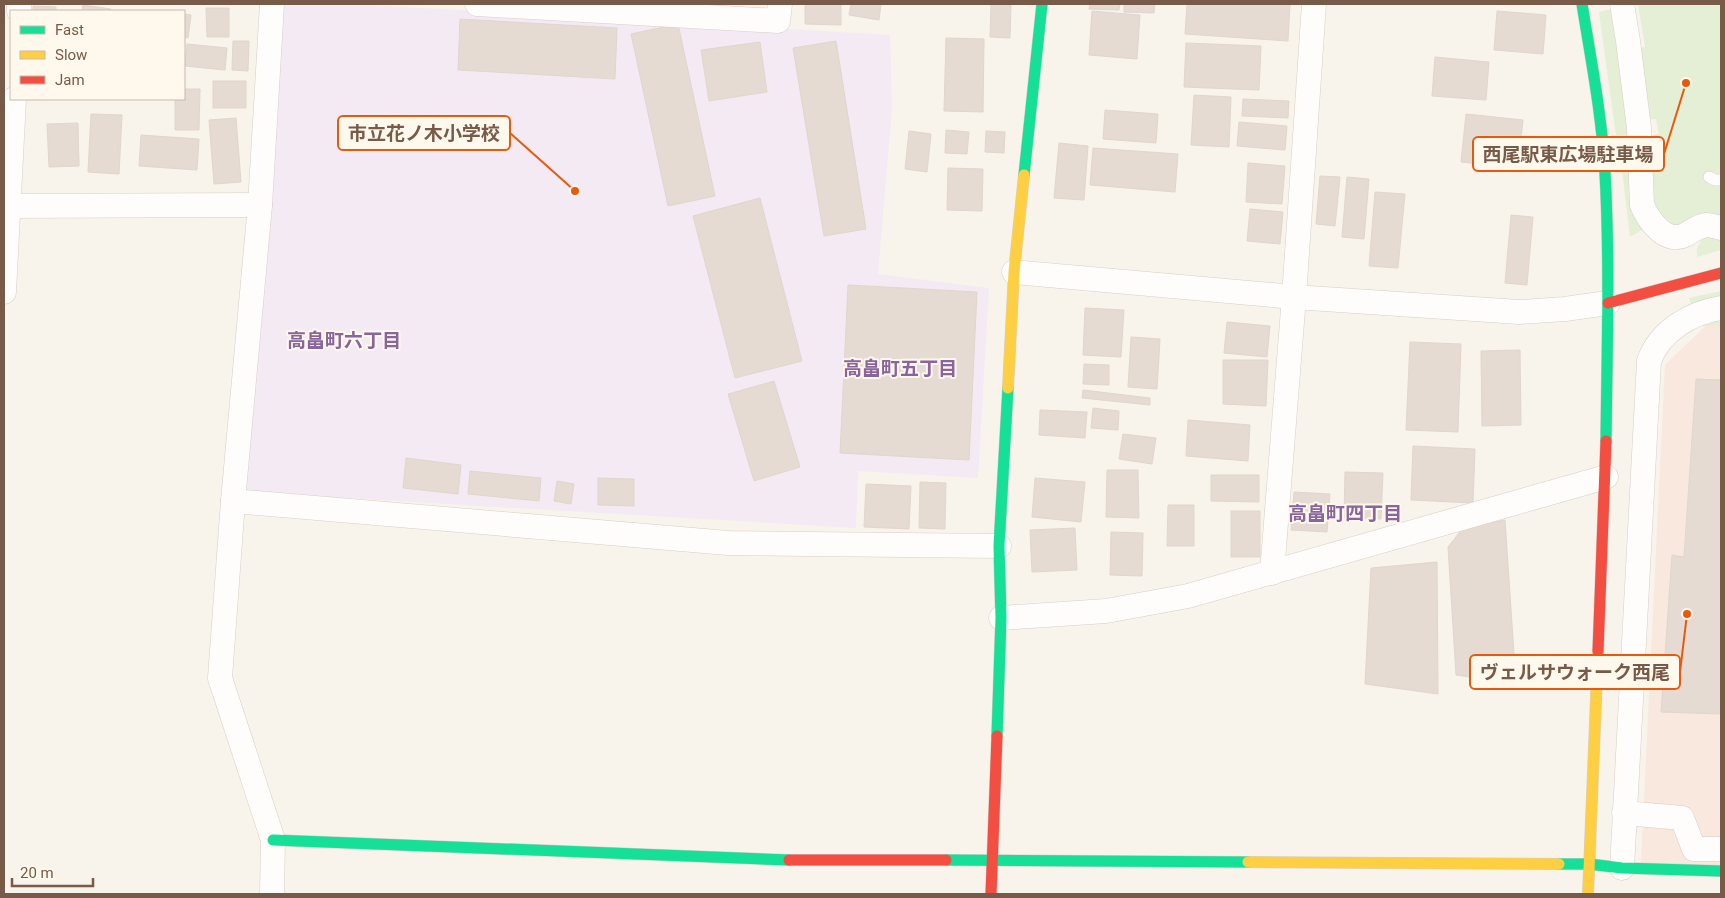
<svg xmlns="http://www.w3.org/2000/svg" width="1725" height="898" font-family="Roboto,'Noto Sans JP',sans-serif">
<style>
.commercial{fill:#f8e8de}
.education{fill:#f4eaf3}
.green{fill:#e4efd5}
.building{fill:#e5dbd2;stroke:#e1d6cd}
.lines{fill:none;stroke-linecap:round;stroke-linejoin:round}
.lane-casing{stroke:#d6cfc8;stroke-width:12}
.street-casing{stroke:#d6cfc8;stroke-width:25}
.fast-casing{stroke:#d7cfc8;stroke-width:12}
.slow-casing{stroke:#d7cfc8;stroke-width:12}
.jam-casing{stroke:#d7cfc8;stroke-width:12}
.lane{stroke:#fefdfc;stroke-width:11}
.street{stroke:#fefdfc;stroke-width:24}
.fast{stroke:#16e098;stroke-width:11}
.slow{stroke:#ffcf43;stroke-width:11}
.jam{stroke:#f24e42;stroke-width:11}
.labels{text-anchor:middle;stroke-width:4;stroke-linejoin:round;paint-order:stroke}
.neighbourhood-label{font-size:19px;font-weight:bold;fill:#8a649c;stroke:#fff8ed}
.leader{fill:none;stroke:#e8590c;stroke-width:2}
.callout-dot{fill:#e8590c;stroke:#fff8ed;stroke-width:2}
.callout{fill:#fff8ed;stroke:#e8590c;stroke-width:2}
.callout-label{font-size:19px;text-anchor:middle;font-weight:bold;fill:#785a49}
</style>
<rect width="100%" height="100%" fill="#f8f3eb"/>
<path class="commercial" d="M1711,321H1721V865L1641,863L1665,365Z"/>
<path class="education" d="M279,4H354L890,35L892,108L878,274L989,288L978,478L858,471L856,528L244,492Z"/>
<g class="green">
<path d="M1638,4H1721V250L1697,257V248L1701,241L1670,247L1646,234L1661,223L1671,222L1658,213L1659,220L1630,237L1620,153L1644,138L1659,134L1656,119H1651L1648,118L1640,48L1645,47Z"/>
<path d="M1626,5L1646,129L1618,150L1599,12Z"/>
<path d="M1721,291V326H1697L1689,298Z"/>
</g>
<g class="building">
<path d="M805,4H841V25L805,24Z"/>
<path d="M851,4H881L879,20L849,15Z"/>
<path d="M991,4H1011L1010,38L990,37Z"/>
<path d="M1090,4H1120L1119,10L1089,9Z"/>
<path d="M1124,4H1155L1154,13L1124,12Z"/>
<path d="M1187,4H1290L1288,41L1185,34Z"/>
<path d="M83,5L111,9V11H82Z"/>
<path d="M33,6L56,7V11H33Z"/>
<path d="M206,8H229V37H207Z"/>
<path d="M1092,11L1140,15L1137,59L1089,55Z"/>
<path d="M1497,11L1546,15L1543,54L1494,50Z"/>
<path d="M184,14L191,15L188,38L184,37Z"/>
<path d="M460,19L617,28L615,79L458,70Z"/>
<path d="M678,24L715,196L668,206L631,34Z"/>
<path d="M946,38L984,39L983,112L944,111Z"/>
<path d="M233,41H249L248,71L232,70Z"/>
<path d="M836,41L866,229L824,236L793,48Z"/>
<path d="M760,42L767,92L709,101L701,50Z"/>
<path d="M1186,43L1261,46L1259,90L1184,87Z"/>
<path d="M187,44L227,48L225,70L185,66Z"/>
<path d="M1435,57L1489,62L1486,100L1432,96Z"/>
<rect x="213" y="81" width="33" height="27"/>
<path d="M184,89H200L199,130H175V99H184Z"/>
<path d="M1194,95L1231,97L1229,147L1191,145Z"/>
<path d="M1243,99L1289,101L1288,118L1242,116Z"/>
<path d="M1105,110L1158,114L1156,143L1103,139Z"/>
<path d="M91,114L122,115L119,174L88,172Z"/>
<path d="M1466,114L1523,120L1518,168L1461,162Z"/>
<path d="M236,118L241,182L214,184L209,120Z"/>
<path d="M1239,122L1287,126L1285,150L1237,146Z"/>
<path d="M78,123L79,166L49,167L47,124Z"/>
<path d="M946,130L969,132L967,154L945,153Z"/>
<path d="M909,131L931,134L927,172L905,169Z"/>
<path d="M986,131L1005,132L1004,153L985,152Z"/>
<path d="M141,135L199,139L197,170L139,166Z"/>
<path d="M1059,143L1088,146L1084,200L1054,198Z"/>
<path d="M1093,148L1178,154L1175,192L1090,185Z"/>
<path d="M1248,163L1285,166L1282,204L1246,202Z"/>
<path d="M948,168L983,169L982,211L947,210Z"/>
<path d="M1320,176L1340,177L1335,226L1316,224Z"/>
<path d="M1347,177L1369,179L1364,239L1342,237Z"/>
<path d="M1375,192L1405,194L1398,268L1369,266Z"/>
<path d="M760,198L802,361L735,378L693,216Z"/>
<path d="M1250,209L1283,212L1280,244L1247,241Z"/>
<path d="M1511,215L1533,217L1527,285L1505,283Z"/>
<path d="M848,285L977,292L969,460L840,453Z"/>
<path d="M1085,308L1124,310L1121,357L1083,355Z"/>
<path d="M1227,322L1270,326L1267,357L1224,353Z"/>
<path d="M1131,337L1160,339L1157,389L1128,387Z"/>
<path d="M1410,342L1461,344L1458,432L1406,430Z"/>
<path d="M1520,350L1521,425L1482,426L1481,351Z"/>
<path d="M1223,360H1268L1266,406L1223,404Z"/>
<path d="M1084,364L1109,365V385L1083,384Z"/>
<path d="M1696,379L1721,380V714L1661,712L1672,555L1684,557Z"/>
<path d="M774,381L800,467L754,481L728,394Z"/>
<path d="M1083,390L1150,398V405L1082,398Z"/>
<path d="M1093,408L1119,411L1118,430L1091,428Z"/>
<path d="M1040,410L1087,412L1085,438L1039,435Z"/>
<path d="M1188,420L1250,425L1248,461L1186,456Z"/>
<path d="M1123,434L1156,438L1152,464L1119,459Z"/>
<path d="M1413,446L1475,449L1473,503L1411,500Z"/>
<path d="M406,458L461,465L458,494L403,488Z"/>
<path d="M1107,470H1138L1139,518L1106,517Z"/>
<path d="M470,471L541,478L539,501L468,494Z"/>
<path d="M1345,472L1383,473L1381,519L1344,518Z"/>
<path d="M1211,475H1259V502L1211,501Z"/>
<path d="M598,478L634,479V506L598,505Z"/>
<path d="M1035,478L1085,482L1081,522L1032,517Z"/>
<path d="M557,481L574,484L571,504L554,501Z"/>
<path d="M920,482L946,483L945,529L919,528Z"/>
<path d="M866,484L911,486L909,529L864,527Z"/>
<path d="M1294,492L1330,494L1327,532L1291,530Z"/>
<path d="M1168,505H1194V546H1167Z"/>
<rect x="1231" y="511" width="29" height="46"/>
<path d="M1505,520L1516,684L1456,675L1448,547L1463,528Z"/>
<path d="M1075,528L1077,570L1032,572L1030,530Z"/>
<path d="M1111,532L1143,533L1142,576L1110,575Z"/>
<path d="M1437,562L1438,694L1365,684L1371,568Z"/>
</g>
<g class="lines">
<defs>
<path id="lane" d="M1709,177L1715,180H1721"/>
<g id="street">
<path d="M477,4L778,21L780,4"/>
<path d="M1622,4L1628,41L1639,128L1642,205C1648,219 1665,245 1685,235C1691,232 1698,226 1706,225C1711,225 1716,227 1721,228"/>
<path d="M19,11V4"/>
<path d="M4,206L260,205"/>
<path d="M1014,272L1294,297L1519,312L1565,309L1608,303"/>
<path d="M4,292L14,99"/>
<path d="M233,501L728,543L999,546"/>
<path d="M1272,573L1294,297L1314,4"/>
<path d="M1001,618L1106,611L1188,596L1606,477"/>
<path d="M1624,813L1682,818L1694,849H1721"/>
<path d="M1622,868L1649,361C1660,331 1690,313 1721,308"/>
<path d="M272,894L273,840L220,678L233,501L260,205L272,4"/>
</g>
<g id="fast">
<path d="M1582,4C1591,60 1602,116 1605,173C1610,262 1607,352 1606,441"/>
<path d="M1024,175L1042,4"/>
<path d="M997,736L1001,618L999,546L1008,388"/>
<path d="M273,840L789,860"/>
<path d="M946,860L1248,862"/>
<path d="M1559,864H1589L1622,868L1721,871"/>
</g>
<g id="slow">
<path d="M1008,388L1014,272L1024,175"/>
<path d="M1248,862L1559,864"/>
<path d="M1588,894L1598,651"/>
</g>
<g id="jam">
<path d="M1608,303L1721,273"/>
<path d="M1598,651L1606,441"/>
<path d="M789,860H946"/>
<path d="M991,894L997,736"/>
</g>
</defs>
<use href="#lane" class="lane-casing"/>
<use href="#street" class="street-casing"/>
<use href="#fast" class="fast-casing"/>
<use href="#slow" class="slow-casing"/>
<use href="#jam" class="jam-casing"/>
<use href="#lane" class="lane"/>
<use href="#street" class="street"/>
<use href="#fast" class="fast"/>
<use href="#slow" class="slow"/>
<use href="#jam" class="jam"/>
</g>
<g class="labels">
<g class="neighbourhood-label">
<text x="344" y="347">高畠町六丁目</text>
<text x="900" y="375">高畠町五丁目</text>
<text x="1345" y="520">高畠町四丁目</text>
</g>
</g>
<path class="leader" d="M575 191L510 133M1686 83L1664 154M1687 614L1680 672"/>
<g class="callout-dot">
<circle cx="575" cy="191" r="5"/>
<circle cx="1686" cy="83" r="5"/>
<circle cx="1687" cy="614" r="5"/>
</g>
<g class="callout">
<rect x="338" y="116" width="172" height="34" rx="5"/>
<rect x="1473" y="137" width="191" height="34" rx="5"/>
<rect x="1470" y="655" width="210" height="34" rx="5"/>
</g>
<g class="callout-label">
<text x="424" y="140">市立花ノ木小学校</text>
<text x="1568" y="161">西尾駅東広場駐車場</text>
<text x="1575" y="679">ヴェルサウォーク西尾</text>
</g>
<rect width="1725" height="898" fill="none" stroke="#785a49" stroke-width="10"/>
<rect x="10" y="10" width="175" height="90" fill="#fff8ed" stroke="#c9b9ab"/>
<rect x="20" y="26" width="25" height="8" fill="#16e098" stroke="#c9b9ab"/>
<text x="55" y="35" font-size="15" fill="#785a49">Fast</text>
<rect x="20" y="51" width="25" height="8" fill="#ffcf43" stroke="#c9b9ab"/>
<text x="55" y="60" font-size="15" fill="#785a49">Slow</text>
<rect x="20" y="76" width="25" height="8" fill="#f24e42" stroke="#c9b9ab"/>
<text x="55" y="85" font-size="15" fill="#785a49">Jam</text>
<path d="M12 878v8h81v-8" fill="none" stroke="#785a49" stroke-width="2.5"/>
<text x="20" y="878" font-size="15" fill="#785a49" stroke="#fff8ed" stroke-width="4" paint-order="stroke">20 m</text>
</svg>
